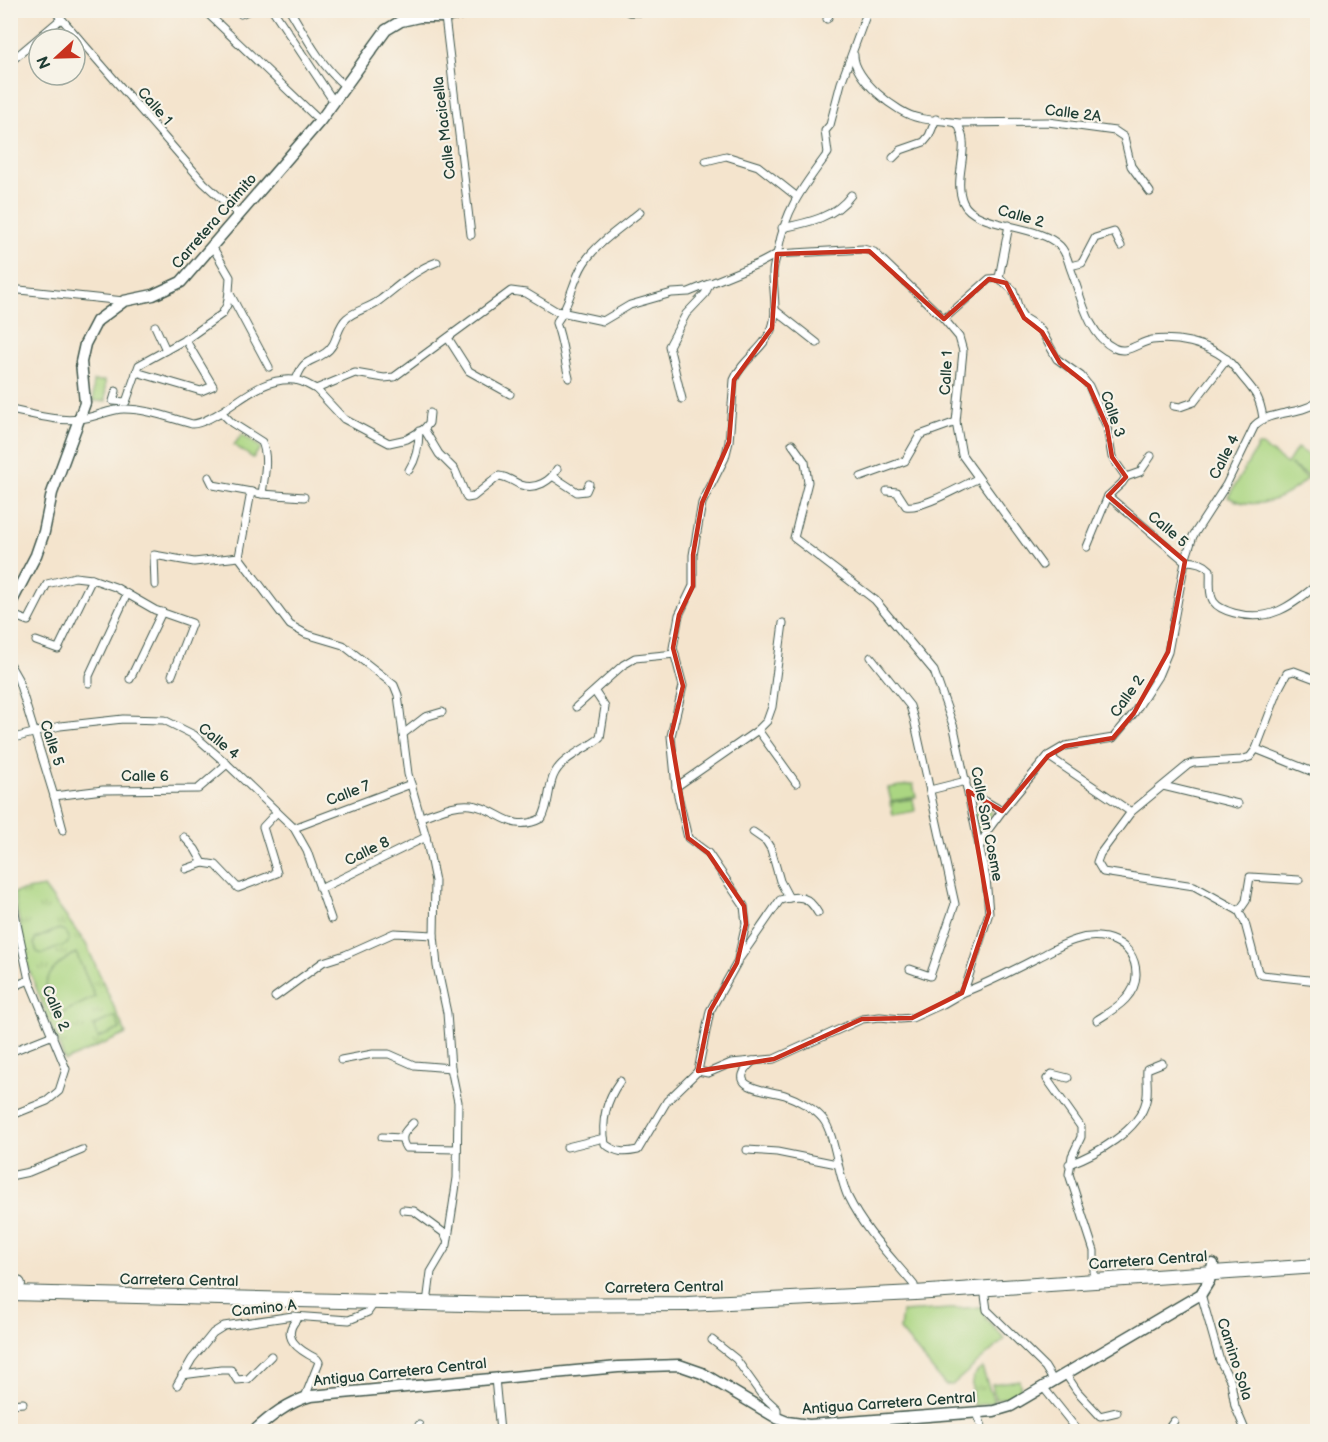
<svg xmlns="http://www.w3.org/2000/svg" width="1328" height="1442" font-family="'Balsamiq Sans',sans-serif">
<style>
.grass{fill:url(#grass-tufts);stroke:#658a5b;stroke-width:1.5}
.pitch{fill:#abd682;stroke:#658a5b;stroke-width:1.5}
.lines{fill:none;stroke-linecap:round;stroke-linejoin:round}
.street-casing{stroke:#3f564b;stroke-width:9}
.secondary-casing{stroke:#3f564b;stroke-width:13}
.highway-casing{stroke:#3f564b;stroke-width:16}
.street{stroke:#fff;stroke-width:7}
.secondary{stroke:#fff;stroke-width:10}
.highway{stroke:#fff;stroke-width:14}
.marked{fill:none;stroke:#c8321e;stroke-width:4.5;stroke-linejoin:round}
.labels{text-anchor:middle;stroke-width:4.5;stroke-linejoin:round;paint-order:stroke}
.street-label{font-size:15px;fill:#1f3d34;stroke:#f7f3e8}
</style>
<defs>
<pattern id="grass-tufts" width="24" height="20" patternUnits="userSpaceOnUse" patternTransform="scale(1.5)"><rect width="24" height="20" fill="#abd682"/><path d="M3 7l-1-3M5 7V3M7 7l1-3M15 17l-1-3M17 17v-4M19 17l1-3" fill="none" stroke="#8baf6b"/></pattern>
</defs>
<rect width="100%" height="100%" fill="#f7f3e8"/>
<filter id="ink" filterUnits="userSpaceOnUse"><feTurbulence type="fractalNoise" baseFrequency=".0167" numOctaves="2"/><feDisplacementMap in="SourceGraphic" scale="12" xChannelSelector="R" yChannelSelector="G"/><feConvolveMatrix kernelMatrix="1 2 1 2 8 2 1 2 1" color-interpolation-filters="sRGB"/></filter>
<filter id="wash" filterUnits="userSpaceOnUse"><feTurbulence type="fractalNoise" baseFrequency=".008" numOctaves="4" result="noise"/><feDisplacementMap in="SourceGraphic" scale="24" xChannelSelector="R" yChannelSelector="G"/><feGaussianBlur stdDeviation="1.35" result="paint"/><feColorMatrix in="noise" values="0 0 0 0 0 0 0 0 0 0 0 0 0 0 0 0 0 1.4 0 .05"/><feComposite in="paint" operator="in"/></filter>
<g filter="url(#wash)">
<rect width="100%" height="100%" fill="#f4e4cd"/>
<g class="grass">
<path d="M913,799L915,811L893,815L890,802Z"/>
<path d="M971,801L992,813L979,835Z"/>
<path d="M44,887L86,944L126,1034L65,1061L28,967L14,894L16,892Z"/>
<path d="M982,1368L994,1402L974,1406C972,1390 967,1378 982,1368Z"/>
</g>
<g class="pitch">
<path d="M93,381H105L106,401H94Z"/>
<path d="M242,434L261,448L253,458L234,445Z"/>
<path d="M1258,446H1262L1287,464L1297,448L1317,460V469L1312,478L1290,465L1307,478C1287,499 1255,512 1228,497Z"/>
<path d="M913,784L916,797L891,801L888,788Z"/>
<path d="M59,929L65,931L69,940L67,944L42,954L37,952L34,944L35,939Z"/>
<path d="M76,953L95,997L54,1017C37,987 46,969 76,953Z"/>
<path d="M115,1016L120,1029L98,1038L93,1026Z"/>
<path d="M982,1307L987,1320L1005,1339L952,1385H945L900,1330L902,1312Z"/>
<path d="M1019,1380L1022,1395L995,1399L992,1384Z"/>
</g>
</g>
<g filter="url(#ink)">
<g class="lines">
<defs>
<g id="street">
<path d="M54,10L204,183L239,215"/>
<path d="M204,10L320,121"/>
<path d="M273,10L334,102"/>
<path d="M290,10C306,37 321,66 345,86"/>
<path d="M241,14L250,10"/>
<path d="M445,17L471,235"/>
<path d="M827,19L832,10"/>
<path d="M854,55C853,78 897,114 919,118C931,121 944,120 957,123C973,148 952,176 963,202C975,229 1037,223 1060,246C1067,253 1068,262 1071,270C1081,296 1088,335 1114,348C1127,355 1139,342 1152,340C1178,337 1205,343 1225,358C1232,363 1238,372 1243,378C1256,393 1260,398 1263,418"/>
<path d="M10,62L61,19"/>
<path d="M957,123L1048,122L1115,131L1124,137L1131,166L1150,192"/>
<path d="M893,158L901,150L924,142L929,136L936,119"/>
<path d="M706,161L726,156L758,166L796,196"/>
<path d="M782,228C807,223 836,217 851,195"/>
<path d="M212,246L230,277L229,292L269,367"/>
<path d="M1070,266L1082,263L1095,238L1114,232L1121,246"/>
<path d="M999,278L1009,225"/>
<path d="M10,289L124,301"/>
<path d="M775,310L817,343"/>
<path d="M944,319L989,279L999,278L1013,290L1020,312L1024,318L1037,326L1042,332L1057,359L1081,376L1089,386L1107,427L1112,457L1126,477L1122,483L1108,496L1087,547"/>
<path d="M155,326L166,350"/>
<path d="M448,338L469,371L510,394"/>
<path d="M136,372L201,391L213,386L185,339"/>
<path d="M569,378C564,359 563,341 556,323C570,305 572,282 584,263C597,243 622,227 640,212"/>
<path d="M296,380C304,358 309,364 325,353C338,345 336,327 347,318C356,310 370,308 380,300C399,286 414,270 437,262"/>
<path d="M316,389L344,419L389,443L407,439L424,429L439,454L455,470L467,498L473,497L499,476C509,477 513,482 521,485C536,490 551,481 557,469"/>
<path d="M116,391L113,401L126,402L139,365L188,338L222,314L227,305L229,292"/>
<path d="M682,399L669,346L686,314L705,294L710,283"/>
<path d="M1174,406L1180,407L1194,402L1227,359"/>
<path d="M10,410C32,414 57,422 79,419C95,418 109,409 124,409C148,409 170,418 192,424C200,424 206,420 214,416C240,402 262,377 294,380C301,380 310,386 316,389L355,373L384,378L394,377L511,291L526,293L556,311L603,321L630,305L672,293L689,292L760,263L777,254L863,249L874,252L944,319L959,337L963,351L956,422L962,455L1042,565"/>
<path d="M221,412L232,423L262,442C269,458 264,478 262,494"/>
<path d="M424,429L429,423L430,413"/>
<path d="M409,470C417,458 419,445 419,431"/>
<path d="M209,477L213,485L262,494L304,497"/>
<path d="M554,477L577,492L586,491L589,484"/>
<path d="M861,477L905,461L920,435L956,422"/>
<path d="M1126,477L1140,472L1151,456"/>
<path d="M887,491L897,492L906,506C922,509 959,487 975,480L977,477"/>
<path d="M251,492L239,557L290,625L306,634L343,645L394,685L398,695L408,774L426,837L435,881L434,935L437,966L447,1013L451,1068L458,1102L457,1178L447,1245L431,1272L427,1303"/>
<path d="M1108,496L1185,561C1195,561 1204,563 1210,570C1211,579 1208,594 1214,602C1218,608 1227,611 1234,613C1270,623 1291,606 1318,584"/>
<path d="M155,585L154,555L194,562L239,557"/>
<path d="M10,614L28,621L47,584L75,577L92,579L115,587L155,610L192,623L172,675"/>
<path d="M36,641L58,649L92,579"/>
<path d="M871,657L910,706L914,719L955,904L930,976L910,969"/>
<path d="M10,665L18,679L54,796L63,830"/>
<path d="M130,679L162,612"/>
<path d="M1318,680L1294,671L1287,673L1280,686L1256,749L1250,757L1241,760L1193,763L1188,765L1131,812L1100,854L1097,862L1103,872L1194,886L1239,911L1245,923L1258,972L1262,975L1318,981"/>
<path d="M89,683V676L127,594"/>
<path d="M576,707L623,665L635,658L675,654"/>
<path d="M758,730L796,783"/>
<path d="M403,734L425,717L442,712"/>
<path d="M10,739L60,726L123,719L164,720L194,735L227,764L294,828L307,851L331,919"/>
<path d="M1256,749L1318,774"/>
<path d="M1048,756L1131,812"/>
<path d="M1163,786L1238,804"/>
<path d="M676,787L758,730L767,721L772,707L783,623"/>
<path d="M930,790L966,781"/>
<path d="M968,791L1002,811"/>
<path d="M54,796L103,790L198,789L227,764"/>
<path d="M421,817C437,812 454,803 471,805C499,808 510,835 542,818C549,806 548,790 553,777C560,758 585,750 600,738L605,707L595,692"/>
<path d="M294,828L411,784"/>
<path d="M753,832L766,841L771,849L780,881L789,898"/>
<path d="M184,837L195,849L203,863L216,865L238,888L277,873L263,827L277,812"/>
<path d="M980,846L988,830L1002,811L1048,756L1065,746L1113,738L1134,713L1158,676L1168,652L1185,561L1193,536L1226,485L1255,425C1271,410 1297,416 1318,402"/>
<path d="M186,869L203,863"/>
<path d="M10,880L17,924L29,980L66,1069L59,1091L47,1101L10,1116"/>
<path d="M320,889L426,837"/>
<path d="M1239,911L1246,901L1250,877L1299,880"/>
<path d="M740,958L780,900C799,895 808,895 818,913"/>
<path d="M10,988L29,980"/>
<path d="M962,993C988,983 1012,971 1037,958C1049,952 1062,944 1075,940C1101,931 1135,941 1136,973C1137,997 1114,1009 1097,1020"/>
<path d="M275,997L323,962L345,955L394,933L434,935"/>
<path d="M10,1052L53,1035"/>
<path d="M341,1060L373,1054H389L414,1065L451,1068"/>
<path d="M753,1061C723,1089 766,1089 785,1095C797,1099 815,1109 823,1119C835,1134 838,1176 848,1197C864,1230 891,1257 914,1285L915,1293"/>
<path d="M698,1071L710,1011L737,963L746,924L744,906L708,853L688,838L676,787L671,736L683,686L673,648L679,615L693,586V555L702,503L725,458L729,442L734,380C742,360 764,349 772,328C778,311 773,291 773,273C773,266 776,258 778,250C786,208 803,187 828,153L825,131L830,125L841,83L868,10"/>
<path d="M698,1071L708,1073L731,1063L774,1059L862,1019L880,1017L900,1019L912,1018L943,1004L962,993L967,982L989,913L986,878L954,728L934,671L875,600L794,538L808,482L805,462L792,444"/>
<path d="M1068,1078L1052,1074L1047,1079L1081,1127V1137L1072,1156L1069,1174L1094,1251V1272"/>
<path d="M620,1081C607,1099 601,1121 605,1144C617,1153 624,1153 638,1150L667,1101L698,1071"/>
<path d="M413,1123C404,1132 399,1137 406,1148L457,1149"/>
<path d="M382,1137L402,1138"/>
<path d="M567,1147L604,1138"/>
<path d="M747,1150L777,1152L837,1164"/>
<path d="M1069,1164C1096,1154 1139,1131 1146,1101C1149,1091 1146,1079 1147,1069L1162,1063"/>
<path d="M10,1176L29,1172L82,1150"/>
<path d="M403,1210L414,1211L444,1233L447,1239"/>
<path d="M984,1288L987,1310L1045,1367L1053,1380"/>
<path d="M1201,1294L1220,1361L1231,1382L1235,1406L1246,1432"/>
<path d="M299,1317C278,1337 299,1350 317,1359L319,1362L305,1397"/>
<path d="M712,1340L736,1359L761,1394L777,1409V1418"/>
<path d="M1065,1373L1077,1391L1100,1416L1117,1412"/>
<path d="M182,1375L221,1370H231L237,1380L248,1379L271,1356"/>
<path d="M495,1378L500,1432"/>
<path d="M177,1385L192,1359L213,1333L224,1326L293,1316L349,1320L368,1312L375,1302"/>
<path d="M1043,1387L1079,1432"/>
<path d="M10,1404L23,1403"/>
<path d="M977,1413L984,1432"/>
<path d="M419,1425L420,1432"/>
<path d="M1166,1432L1174,1421"/>
</g>
<g id="secondary">
<path d="M629,10H646"/>
<path d="M10,605L36,555L44,532L52,493L85,403L81,362L85,344L97,321L124,301L153,295L181,282L320,121L386,30L401,21L419,17H445L480,10"/>
<path d="M253,1432C271,1416 288,1402 311,1396L618,1367L679,1365L702,1373L777,1418L787,1422L809,1425L994,1411L1011,1406L1201,1294L1209,1281L1213,1264"/>
</g>
<g id="highway">
<path d="M10,1282L18,1284"/>
<path d="M10,1293L506,1305L687,1304L915,1293L1318,1266"/>
</g>
</defs>
<use href="#street" class="street-casing"/>
<use href="#secondary" class="secondary-casing"/>
<use href="#highway" class="highway-casing"/>
<use href="#street" class="street"/>
<use href="#secondary" class="secondary"/>
<use href="#highway" class="highway"/>
</g>
</g>
<path class="marked" d="M869,251L944,319L989,279L1006,283L1024,318L1042,332L1060,363L1089,386L1107,427L1112,457L1126,477L1108,496L1185,561L1168,652L1134,713L1113,738L1065,746L1048,756L1002,811L968,791L989,913L962,993L912,1018L862,1019L774,1059L698,1071L710,1011L737,963L746,924L744,906L708,853L688,838L671,736L683,686L673,648L679,615L693,586V555L702,503L729,442L734,380L772,328L777,254Z"/>
<g class="labels">
<g class="street-label">
<text transform="translate(155 106) rotate(49)" y="5">Calle 1</text>
<text transform="translate(1073 113) rotate(7)" y="5">Calle 2A</text>
<text transform="translate(444 128) rotate(-97)" y="5">Calle Macicella</text>
<text transform="translate(1021 216) rotate(16)" y="5">Calle 2</text>
<text transform="translate(214 221) rotate(-49)" y="5">Carretera Caimito</text>
<text transform="translate(946 373) rotate(-87)" y="5">Calle 1</text>
<text transform="translate(1113 414) rotate(71)" y="5">Calle 3</text>
<text transform="translate(1224 457) rotate(-63)" y="5">Calle 4</text>
<text transform="translate(1168 529) rotate(40)" y="5">Calle 5</text>
<text transform="translate(1127 696) rotate(-55)" y="5">Calle 2</text>
<text transform="translate(219 741) rotate(39)" y="5">Calle 4</text>
<text transform="translate(52 743) rotate(72)" y="5">Calle 5</text>
<text x="145" y="781">Calle 6</text>
<text transform="translate(348 793) rotate(-21)" y="5">Calle 7</text>
<text transform="translate(987 824) rotate(79)" y="5">Calle San Cosme</text>
<text transform="translate(367 851) rotate(-26)" y="5">Calle 8</text>
<text transform="translate(56 1008) rotate(67)" y="5">Calle 2</text>
<text transform="translate(1148 1260) rotate(-4)" y="5">Carretera Central</text>
<text transform="translate(179 1280) rotate(1)" y="5">Carretera Central</text>
<text transform="translate(664 1287) rotate(-1)" y="5">Carretera Central</text>
<text transform="translate(264 1308) rotate(-6)" y="5">Camino A</text>
<text transform="translate(1235 1359) rotate(72)" y="5">Camino Sola</text>
<text transform="translate(400 1372) rotate(-6)" y="5">Antigua Carretera Central</text>
<text transform="translate(889 1403) rotate(-4)" y="5">Antigua Carretera Central</text>
</g>
</g>
<rect width="1328" height="1442" fill="none" stroke="#f7f3e8" stroke-width="36"/>
<g transform="translate(57 57) rotate(248)"><circle r="28" fill="#f7f3e8" stroke="#a1aaa0" stroke-width="1.5"/>
<path d="M0-4.5L10 22L0 15L-10 22Z" fill="#c8321e"/>
<text y="-9" font-size="16" font-weight="bold" text-anchor="middle" fill="#1f3d34">N</text>
</g>
</svg>
